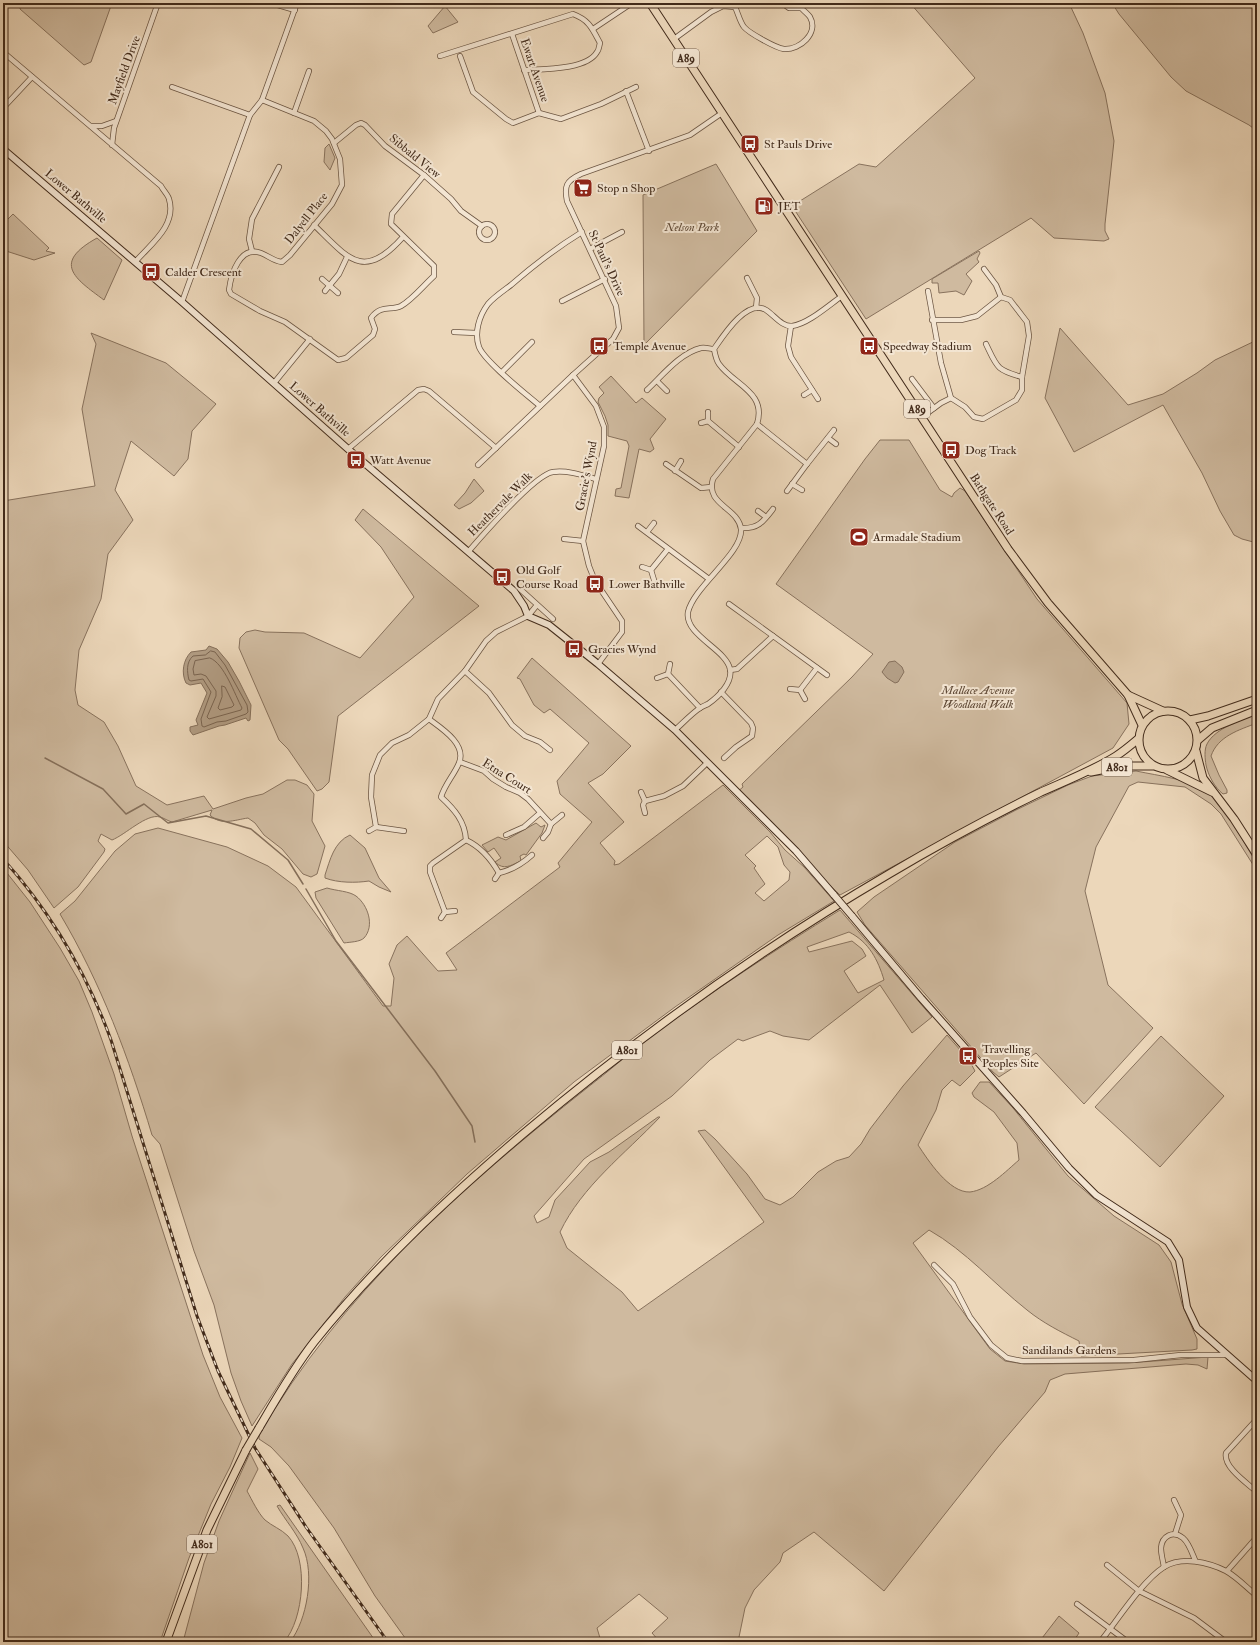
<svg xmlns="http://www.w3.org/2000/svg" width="1260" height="1645" font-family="'IM FELL Double Pica',serif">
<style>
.green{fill:#cfba9f;stroke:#88725d;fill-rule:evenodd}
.water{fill:#b29d84;stroke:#856f5a}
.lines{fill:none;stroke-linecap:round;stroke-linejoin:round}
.shore{stroke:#7a6450;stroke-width:1}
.stream{stroke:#856f5a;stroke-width:1.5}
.street-casing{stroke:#6c5643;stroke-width:6}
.secondary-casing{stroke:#422b1b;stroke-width:8}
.primary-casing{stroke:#422b1b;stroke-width:9}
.street{stroke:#f3e5d2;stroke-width:4.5}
.secondary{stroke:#f3e5d2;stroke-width:6}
.primary{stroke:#ecd7ba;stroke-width:7}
.rail-casing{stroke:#422b1b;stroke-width:3}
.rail{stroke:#f3e5d2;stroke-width:1.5;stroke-dasharray:4.5;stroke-linecap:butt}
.secondary-bridge-casing{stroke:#422b1b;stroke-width:8;stroke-linecap:butt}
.primary-bridge-casing{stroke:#422b1b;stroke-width:9;stroke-linecap:butt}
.secondary-bridge{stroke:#f3e5d2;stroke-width:6}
.primary-bridge{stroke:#ecd7ba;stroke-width:7}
.labels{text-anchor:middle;stroke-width:4;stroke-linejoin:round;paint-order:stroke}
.shield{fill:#f3e5d2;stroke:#776352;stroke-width:1}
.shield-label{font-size:11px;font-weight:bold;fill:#422b1b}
.street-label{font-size:12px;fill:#422b1b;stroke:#f3e5d2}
.poi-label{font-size:12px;fill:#422b1b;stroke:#f3e5d2;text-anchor:start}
.park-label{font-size:12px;font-style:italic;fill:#5e4835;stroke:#f3e5d2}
</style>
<rect width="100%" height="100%" fill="#ecd7ba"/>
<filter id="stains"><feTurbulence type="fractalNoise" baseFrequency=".005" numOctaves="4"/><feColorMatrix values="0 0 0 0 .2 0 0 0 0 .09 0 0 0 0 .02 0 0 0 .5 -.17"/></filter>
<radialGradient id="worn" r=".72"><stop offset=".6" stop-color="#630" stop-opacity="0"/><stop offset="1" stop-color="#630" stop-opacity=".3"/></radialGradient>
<g class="green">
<path d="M21,3H112L91,62L84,65L20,9Z"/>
<path d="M910,3H1069L1083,33L1105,93L1114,141L1105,224V231L1109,239L1104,241L1054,238L1031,218L866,319L792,206L859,164L876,167L975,78Z"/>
<path d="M1112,3H1257V131L1249,125L1186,91L1171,77L1119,14Z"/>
<path d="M445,6L458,22L433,33L428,26Z"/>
<path d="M329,144L335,158L330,170L324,162L325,148Z"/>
<path d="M716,164L757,231L644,345L643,195Z"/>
<path d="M13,214L49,248L46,251L55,253L34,260L3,250V224Z"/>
<path d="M97,238L122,260L104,300C74,278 52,263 97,238Z"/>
<path d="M979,251L980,253L977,259L979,262L966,274L972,281L964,295L956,291L939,293L938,283H932V279Z"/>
<path d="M1060,328L1128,405L1163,394L1197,373L1215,360L1257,340V543L1242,539L1234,535L1220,511L1202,473L1163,405L1074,452L1045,398Z"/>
<path d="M91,333L166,363L216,404L192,431L188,459L174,476L131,441L115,490L133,520L108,554L101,599L79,650L75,690L78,705L104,722L118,746L136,786L167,805L204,796L213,809L246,798L263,794L287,780H295L307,785L314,794L312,821L325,846L317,874L311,877L303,874L282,849L264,835L255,823L248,818C234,820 221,826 210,815L212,810L172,822C168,821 164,818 160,817C147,813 125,835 112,840L101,834L98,841L105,849L104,852L78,887L54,908L28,870L3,841V501L95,486L82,409L96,344Z"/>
<path d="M611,376L636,403L642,398L666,419L650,439L654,449L650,452L639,449L629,498L615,496L616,489L621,488L629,446L627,441L608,436V425L605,416L598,402L599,398L604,393L599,387Z"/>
<path d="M880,440H909L940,490L952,497L954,493L960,488L965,491L1037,599L1127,703L1129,724L1113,748L840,895L736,793L743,787L742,784L852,677L873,654L776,584L865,459Z"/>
<path d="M474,479L484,491L471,503L459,509L454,505L465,493Z"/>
<path d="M363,509L479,606L338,716L329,782L322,789L317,791L288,749L279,740L239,648L240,638L246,632L255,630L265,632L304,633L360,658L414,597L381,547L355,520Z"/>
<path d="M532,658L631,746L603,774L588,783L624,822L600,843L615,861L614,865L619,864L723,785L770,832L785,850L804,867L834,901L778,935L675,1007L574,1082L467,1174L381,1257L345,1297L292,1364L252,1426L241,1401L231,1373L214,1305L194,1251L160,1144L152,1135C129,1058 101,983 60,914L75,901L115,851L135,834L158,828L227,847L268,866L296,887L383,1006H391L394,978L389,964L397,945L407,936L438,971L457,970L446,953L560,867L558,863L592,822L560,794L557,781L589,743L550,709L544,713L534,705L520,679L517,678ZM767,836L778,847L784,865L790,872L789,880L764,901L755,893L765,884L754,868L756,866L745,855Z"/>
<path d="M1257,714V723C1239,730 1218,736 1211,756L1219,775L1227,790V793L1223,794C1215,788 1208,775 1206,765C1205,759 1204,750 1207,744C1215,728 1242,720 1257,714Z"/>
<path d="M1136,771C1160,776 1189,779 1209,793C1224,805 1246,846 1257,864V871L1221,814L1211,804L1185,787L1138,782L1129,786L1096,847L1085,891L1108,985L1153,1028L1084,1104L1036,1053L999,1077L993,1072L865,925L857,912L874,897L955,842L1016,810L1068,785L1092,776Z"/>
<path d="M536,823L541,827L545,825L542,833L526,855L524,854L520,856L521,861C511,865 504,871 495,862L501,858L494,848L488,852L482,845L498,837L506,840Z"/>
<path d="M350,835L365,848L379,878L391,892L379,887L369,881C356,883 338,883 325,878V875C330,860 334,842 350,835Z"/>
<path d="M3,868L30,902L60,948L79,981L92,1012L114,1074L132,1136L203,1355L220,1397L242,1438L230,1467L211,1504L189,1558L160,1642H3Z"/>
<path d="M327,888C337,891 349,891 356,896C368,905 375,926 364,938C360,942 350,942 344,943L316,898L315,892Z"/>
<path d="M840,910L932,1017L912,1033L880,985L809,1040L783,1036L770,1031L743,1041L738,1039L710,1060L672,1096L584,1159L534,1216L537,1223L549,1217L555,1200L590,1162L609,1152L658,1117H660C625,1154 582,1186 560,1232L567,1248L622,1292L638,1311L764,1222L698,1131L705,1130L715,1139L747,1174L765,1199L780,1205L793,1197L818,1172L836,1161L849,1157L861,1144L870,1129L903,1086L947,1035L969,1060L975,1071L960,1086L952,1080L942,1090L936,1110L918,1145C928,1160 949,1193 970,1192C988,1190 1006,1171 1019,1160L1017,1143L994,1112L974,1097L972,1093L980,1082H989L1013,1108L1068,1176L1114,1216L1159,1245L1171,1262L1182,1304L1197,1339V1349L1192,1350L1081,1356L1079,1341C1061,1332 1043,1323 1027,1310C994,1284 966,1251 929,1230L913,1243L990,1349L1005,1361L1024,1364L1128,1363L1208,1357L1207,1369L1198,1365L1186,1364L1065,1374L1050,1380L1045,1392L998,1447L884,1591L814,1532L783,1553L780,1562L754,1590L745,1608L738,1642H660L652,1633L668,1618L639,1594L597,1628L600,1638L597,1641L598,1642H408L375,1596L334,1528L289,1466L271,1447L259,1439V1435C340,1295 462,1187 587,1088C608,1072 628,1054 649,1038C711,992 775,950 840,910ZM849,932C869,942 878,960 884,980L858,993L844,971L866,956L862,949L852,941L809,952L807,947Z"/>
<path d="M1161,1036L1224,1096L1160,1167L1095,1107Z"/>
<path d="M250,1453L258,1469L247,1491C252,1500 258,1513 265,1520C272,1526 281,1529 288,1536C309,1559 304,1619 284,1642H183L204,1563L219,1521Z"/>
<path d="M280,1505L376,1642H290C307,1620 315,1574 303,1548C297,1533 285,1520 277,1506Z"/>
<path d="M1059,1616L1079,1633L1075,1639L1078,1642H1039Z"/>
</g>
<g class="water">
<path d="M209,646L217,649L228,662L239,681L251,705L250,720L248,721L246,718L225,725L219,726L193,735L190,731V727L198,725L196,720L207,693L201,683L190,685L186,683C181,673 183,660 191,652L206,650Z"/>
<path d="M895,661L902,667L904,672L898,682L895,683L887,678L882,672L889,662Z"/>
</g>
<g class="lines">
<g class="shore">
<path d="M211,651L215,652L225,665L247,705L248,712L246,714L226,721L217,722L204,727L202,726L201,719L211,692L203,679L191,681L189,680C187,672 186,662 193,656L205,655Z"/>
<path d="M210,658C224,663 235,695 242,708L241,710L209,719L207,717L216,696V691L206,676L201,674L194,675L193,669L195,661Z"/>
<path d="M222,686L225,687L234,705L232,707L220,710L218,708L222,697Z"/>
</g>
<g class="stream">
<path d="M45,758L103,789L126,814L144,804L168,823L206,816L251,829L288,860L303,884"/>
<path d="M306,889L336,941L435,1071L472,1126L475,1142"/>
</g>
<defs>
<g id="street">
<path d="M271,3L295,10"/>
<path d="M735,7C738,13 740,22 744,27C749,33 776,48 784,49C800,50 819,33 810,17C808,14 804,11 801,8H789L782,3"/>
<path d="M593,29L632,3"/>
<path d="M512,34L539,113"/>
<path d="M674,39L711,12L723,6L735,7L740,3"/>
<path d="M3,52L161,186C163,190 168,195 169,199C177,225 151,244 136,261"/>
<path d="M440,56L573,14C589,20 592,28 600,43C599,46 599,50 597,52C587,70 543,69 524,70"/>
<path d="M460,56L473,92L506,119L513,123L539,113L561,119L601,104L636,87"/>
<path d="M172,87L250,115"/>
<path d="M626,91L649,151"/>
<path d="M262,100L314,121L326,131L332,139L340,159L342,185L332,204L290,255L282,262C273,261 269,256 261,253C240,245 231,274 229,290L231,294L260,311L285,322L338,360L346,358L373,335L375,329L371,318C381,304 391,311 401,306C412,300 424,285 434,276V266L391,224L392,214L424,175"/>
<path d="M3,108L32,77"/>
<path d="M294,113L309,71"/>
<path d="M91,126H102L116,121"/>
<path d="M334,143L356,125L361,123L365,125L385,146L424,175L451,199L461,211L482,226"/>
<path d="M112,145L114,128L158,3"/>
<circle cx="487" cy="232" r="8"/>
<path d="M314,225C348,258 363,282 403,237"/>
<path d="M590,249L622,232"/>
<path d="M252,251L249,239L252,219L279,167"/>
<path d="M984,269L996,285L1001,297"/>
<path d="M747,278L757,298L756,308"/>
<path d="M322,279L338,293"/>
<path d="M325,291L339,274L347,257"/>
<path d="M928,291L941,363L951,398"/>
<path d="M562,301L605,279"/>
<path d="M182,302L250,115L262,100L297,3"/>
<path d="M791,326L788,346L791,357L818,399"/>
<path d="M454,332L476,333"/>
<path d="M986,344C997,367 996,370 1022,377"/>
<path d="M502,372L532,342"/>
<path d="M573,375L596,406L604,427V446L583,541L589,566L595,581L622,621V632L598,664"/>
<path d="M912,379L934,408"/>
<path d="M657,381L667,391"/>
<path d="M274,383L310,339"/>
<path d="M647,390C662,376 680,353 701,348C705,347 710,349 714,349"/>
<path d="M804,395L812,390"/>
<path d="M540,406C526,394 485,362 479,347C474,333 479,316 488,304C494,297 503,291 511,285C534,265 556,248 582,232"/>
<path d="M922,417L941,403L951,398L965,407L974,417L983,419L1016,400L1022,390V377L1029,336L1027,322L1010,300L1001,297L977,316L961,320H932"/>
<path d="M708,421L739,447"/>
<path d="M701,423L708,421V412"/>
<path d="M757,424L807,464L787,491"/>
<path d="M828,438L836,444"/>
<path d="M348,449L418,390L424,389L429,391L496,448"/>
<path d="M666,464L701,488L711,487"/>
<path d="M807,464L834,430"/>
<path d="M478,465L573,375L613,339L619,328L616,306L567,201C564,186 566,181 581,174L690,135L722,113"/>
<path d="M675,471L681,461"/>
<path d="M792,484L802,490"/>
<path d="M758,511L766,517"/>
<path d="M638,526L709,579"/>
<path d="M741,528C758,529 763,522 773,509"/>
<path d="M647,532L654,523"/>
<path d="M564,539L583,541"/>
<path d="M468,552C482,536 535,474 553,472C567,470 582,475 596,479"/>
<path d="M642,567L651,570"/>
<path d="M654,580L651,570L668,549"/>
<path d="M520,589L553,619"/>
<path d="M729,604L827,675"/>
<path d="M730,670L737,669L773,636"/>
<path d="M465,671L489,693L512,725L525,736L540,742L550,750"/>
<path d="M668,674L670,664"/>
<path d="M657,678L668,674L700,708"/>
<path d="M790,689L800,690L805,699"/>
<path d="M800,690L817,668"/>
<path d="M721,692L751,723L753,728L752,736L736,747L724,758"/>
<path d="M675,730C683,723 691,714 700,708C703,706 706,705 708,704C718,697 733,683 730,669C726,649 684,635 688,612C694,586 743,553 741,529C738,507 705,505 713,479L757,424C767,392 734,385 719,364C716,360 715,354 714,349C723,336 747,298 766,310C774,315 782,327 792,326C808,324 829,305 842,296"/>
<path d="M460,762L484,771L493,779L506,787L520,793L528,799L551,824"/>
<path d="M641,792L645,801L643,805L645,813"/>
<path d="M645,801L664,796L683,786L707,763"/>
<path d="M376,827L404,831"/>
<path d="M369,831L376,827L371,797L372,775L380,755L392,743L409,735L429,719"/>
<path d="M506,835L524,827L540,813"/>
<path d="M543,838L548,832L551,824L562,815"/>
<path d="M466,840C481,847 491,859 499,873"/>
<path d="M495,879L499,873C512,870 522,864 532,855"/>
<path d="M455,911L445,912L430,872V866L433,863L466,840C465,821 454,809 441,797C445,784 454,775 459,763C467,744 441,728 429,719L438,699L465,671L486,641L496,632L528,616L537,605"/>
<path d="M441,918L445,912"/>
<path d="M934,1265L953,1284L970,1317L991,1345L1007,1358L1022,1361L1134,1360L1181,1355H1227"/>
<path d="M1257,1419L1226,1453C1223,1467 1247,1483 1257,1492"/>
<path d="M1174,1500L1181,1515L1175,1534"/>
<path d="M1107,1565L1139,1591L1194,1618L1226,1642"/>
<path d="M1164,1567C1163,1561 1161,1554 1161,1548C1162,1536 1173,1530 1183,1538C1189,1543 1192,1553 1195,1560"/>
<path d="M1227,1571L1257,1537"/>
<path d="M1077,1604L1128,1642"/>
<path d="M1100,1642C1117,1621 1142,1581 1164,1567C1182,1556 1208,1562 1226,1571C1237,1577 1247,1588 1257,1596"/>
</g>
<g id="secondary">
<path d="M3,149L182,302L348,449L514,591L524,606L528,616L549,625L598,664L675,730L796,851L834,895"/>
<path d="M852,916L921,998L1023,1113L1069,1168L1096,1195L1168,1242L1179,1260L1187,1307L1197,1328L1257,1381"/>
</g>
<g id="primary">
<path d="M650,3L1008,549L1048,603L1128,695L1142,725"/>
<path d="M1128,695L1163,711"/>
<circle cx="1168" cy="740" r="29"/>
<path d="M1190,720L1208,716L1257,699"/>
<path d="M1198,740L1212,728L1257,710"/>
<path d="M1196,751L1203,778L1234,819L1257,855"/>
<path d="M1167,770L1212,792"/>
<path d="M1091,772L1121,766H1153"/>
<path d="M259,1428C276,1399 293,1369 314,1342C376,1265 448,1198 523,1134C638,1037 759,950 889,874C938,845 988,818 1039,793C1063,782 1094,770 1116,756C1124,751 1131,745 1138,739"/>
<path d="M166,1642L207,1530L246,1450"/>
</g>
</defs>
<use href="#street" class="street-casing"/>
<use href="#secondary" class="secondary-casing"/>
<use href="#primary" class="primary-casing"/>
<use href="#street" class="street"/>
<use href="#secondary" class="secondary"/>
<use href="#primary" class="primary"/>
<defs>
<path id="rail" d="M3,859C50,911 87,974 111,1040L197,1316L218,1371L255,1448L306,1527L388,1642"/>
</defs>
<use href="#rail" class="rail-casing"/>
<use href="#rail" class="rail"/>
<defs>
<path id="secondary-bridge" d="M834,895L852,916"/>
<path id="primary-bridge" d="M246,1450L259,1428"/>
</defs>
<use href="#secondary-bridge" class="secondary-bridge-casing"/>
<use href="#primary-bridge" class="primary-bridge-casing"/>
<use href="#secondary-bridge" class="secondary-bridge"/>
<use href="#primary-bridge" class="primary-bridge"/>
</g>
<defs>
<symbol id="bus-square" viewBox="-11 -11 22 22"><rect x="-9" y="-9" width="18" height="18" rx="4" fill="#8f2418" stroke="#f3e5d2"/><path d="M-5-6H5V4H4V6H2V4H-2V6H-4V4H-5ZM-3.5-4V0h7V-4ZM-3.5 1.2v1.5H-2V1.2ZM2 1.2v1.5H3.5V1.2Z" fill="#fff"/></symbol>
<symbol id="supermarket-square" viewBox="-11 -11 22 22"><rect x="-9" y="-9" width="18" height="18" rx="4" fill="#8f2418" stroke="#f3e5d2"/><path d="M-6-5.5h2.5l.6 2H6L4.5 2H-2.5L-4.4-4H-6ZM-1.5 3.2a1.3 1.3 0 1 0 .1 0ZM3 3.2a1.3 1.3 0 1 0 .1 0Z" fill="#fff"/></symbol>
<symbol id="fuel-square" viewBox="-11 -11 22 22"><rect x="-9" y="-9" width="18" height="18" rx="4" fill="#8f2418" stroke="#f3e5d2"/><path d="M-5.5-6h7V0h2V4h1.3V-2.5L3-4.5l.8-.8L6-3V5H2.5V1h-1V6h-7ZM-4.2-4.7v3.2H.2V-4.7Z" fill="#fff"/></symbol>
<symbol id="stadium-square" viewBox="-11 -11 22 22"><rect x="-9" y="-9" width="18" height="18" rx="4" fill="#8f2418" stroke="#f3e5d2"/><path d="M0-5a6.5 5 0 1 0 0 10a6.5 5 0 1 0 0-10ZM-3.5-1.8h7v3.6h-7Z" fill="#fff"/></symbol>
</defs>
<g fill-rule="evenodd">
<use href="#bus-square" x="739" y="133" width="22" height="22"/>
<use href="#supermarket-square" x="572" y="177" width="22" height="22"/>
<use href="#fuel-square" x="753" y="195" width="22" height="22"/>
<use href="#bus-square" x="140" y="261" width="22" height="22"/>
<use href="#bus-square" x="588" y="335" width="22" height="22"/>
<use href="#bus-square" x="858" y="335" width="22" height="22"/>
<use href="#bus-square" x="940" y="439" width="22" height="22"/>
<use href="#bus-square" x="345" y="449" width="22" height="22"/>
<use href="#stadium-square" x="848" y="526" width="22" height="22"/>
<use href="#bus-square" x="491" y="566" width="22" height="22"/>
<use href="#bus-square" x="584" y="573" width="22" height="22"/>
<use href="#bus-square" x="563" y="638" width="22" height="22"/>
<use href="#bus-square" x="957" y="1045" width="22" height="22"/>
</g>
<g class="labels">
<g class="shield">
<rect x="673" y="49" width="26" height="18" rx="3"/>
<rect x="904" y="400" width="26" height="18" rx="3"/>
<rect x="1102" y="758" width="30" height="18" rx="3"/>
<rect x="612" y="1041" width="30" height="18" rx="3"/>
<rect x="187" y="1535" width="30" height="18" rx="3"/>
</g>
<g class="shield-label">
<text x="686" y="62">A89</text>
<text x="917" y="413">A89</text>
<text x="1117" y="771">A801</text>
<text x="627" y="1054">A801</text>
<text x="202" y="1548">A801</text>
</g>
<g class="street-label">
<text transform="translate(124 70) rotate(-70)" y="4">Mayfield Drive</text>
<text transform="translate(535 70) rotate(71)" y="4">Ewart Avenue</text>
<text transform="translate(415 156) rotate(39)" y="4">Sibbald View</text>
<text transform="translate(76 196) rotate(40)" y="4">Lower Bathville</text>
<text transform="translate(306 218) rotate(-52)" y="4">Dalyell Place</text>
<text transform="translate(607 263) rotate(65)" y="4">St Paul's Drive</text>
<text transform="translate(320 409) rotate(41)" y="4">Lower Bathville</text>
<text transform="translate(586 476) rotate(-79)" y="4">Gracie's Wynd</text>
<text transform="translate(500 504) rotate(-45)" y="4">Heathervale Walk</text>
<text transform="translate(992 504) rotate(57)" y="4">Bathgate Road</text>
<text transform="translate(507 776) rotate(32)" y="4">Etna Court</text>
<text x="1069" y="1354">Sandilands Gardens</text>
</g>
<g class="poi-label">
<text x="764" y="148">St Pauls Drive</text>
<text x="597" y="192">Stop n Shop</text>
<text x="778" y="210">JET</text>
<text x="165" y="276">Calder Crescent</text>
<text x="613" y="350">Temple Avenue</text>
<text x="883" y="350">Speedway Stadium</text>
<text x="965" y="454">Dog Track</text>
<text x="370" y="464">Watt Avenue</text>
<text x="873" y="541">Armadale Stadium</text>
<text x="516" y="574">Old Golf<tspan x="516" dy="14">Course Road</tspan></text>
<text x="609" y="588">Lower Bathville</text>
<text x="588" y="653">Gracies Wynd</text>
<text x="982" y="1053">Travelling<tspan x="982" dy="14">Peoples Site</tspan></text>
</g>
<g class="park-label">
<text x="692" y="231">Nelson Park</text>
<text x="978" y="694">Mallace Avenue<tspan x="978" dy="14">Woodland Walk</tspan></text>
</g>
</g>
<rect width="1260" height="1645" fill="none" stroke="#ecd7ba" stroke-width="16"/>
<rect x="4" y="4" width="1252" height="1637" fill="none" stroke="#422b1b" stroke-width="2"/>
<rect x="8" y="8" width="1244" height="1629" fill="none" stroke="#422b1b"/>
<rect width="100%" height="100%" filter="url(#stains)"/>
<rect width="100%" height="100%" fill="url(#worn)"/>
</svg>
